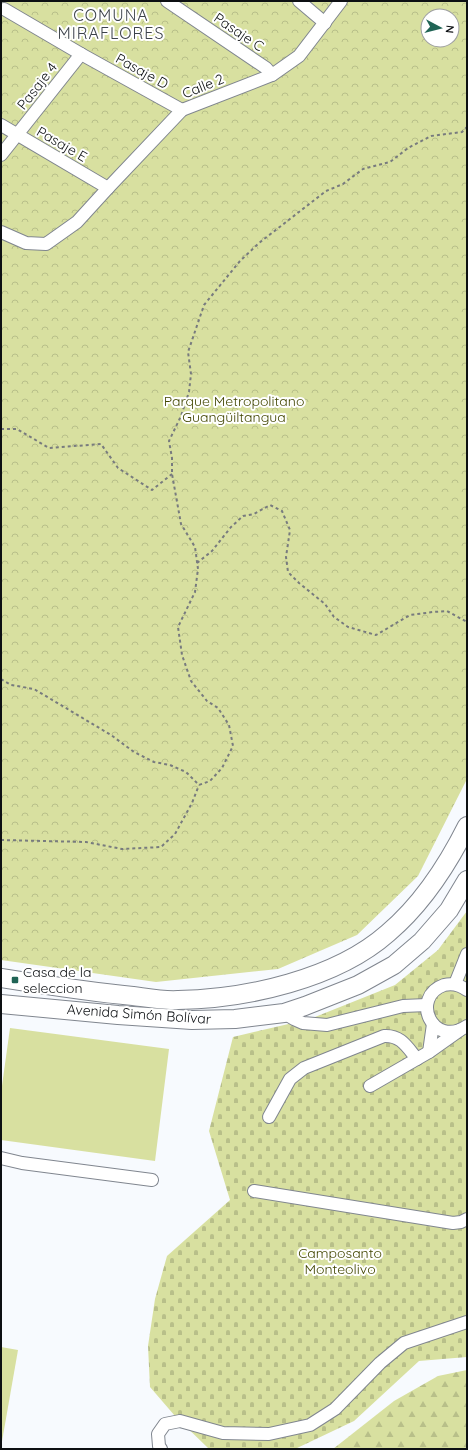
<svg xmlns="http://www.w3.org/2000/svg" width="468" height="1450" font-family="Quicksand,sans-serif">
<style>
.forest{fill:url(#forest-firs)}
.cemetery{fill:url(#cemetery-stones)}
.park{fill:url(#park-crowns);fill-rule:evenodd}
.pitch{fill:#d8e0a0}
.lines{fill:none;stroke-linecap:round;stroke-linejoin:round}
.minor-casing{stroke:#80868f;stroke-width:14}
.highway-casing{stroke:#80868f;stroke-width:20}
.path{stroke:#787b7e;stroke-width:2;stroke-dasharray:3 3;stroke-linecap:butt}
.minor{stroke:#fff;stroke-width:12}
.highway{stroke:#fff;stroke-width:18}
.poi-dot{fill:#206455;stroke:#fff;stroke-width:1.5}
.labels{text-anchor:middle;stroke-width:4;stroke-linejoin:round;paint-order:stroke}
.street-label{font-size:14px;fill:#0d1013;stroke:#fff}
.park-label{font-size:14px;fill:#424600;stroke:#fff}
.poi-label{font-size:14px;fill:#0d1013;stroke:#fff;text-anchor:start}
.quarter-label{font-size:16px;letter-spacing:1px;fill:#3d434b;stroke:#fff}
</style>
<defs>
<pattern id="forest-firs" width="22" height="20" patternUnits="userSpaceOnUse"><rect width="22" height="20" fill="#d8e0a0"/><path d="M5 1l3.5 6h-7zM16 11l3.5 6h-7z" fill="#b8bf89"/></pattern>
<pattern id="cemetery-stones" width="16" height="16" patternUnits="userSpaceOnUse"><rect width="16" height="16" fill="#d8e0a0"/><path d="M2 7V4a2 2 0 0 1 4 0v3zM10 15v-3a2 2 0 0 1 4 0v3z" fill="#b8bf89"/></pattern>
<pattern id="park-crowns" width="20" height="18" patternUnits="userSpaceOnUse"><rect width="20" height="18" fill="#d8e0a0"/><path d="M2 6a3 3 0 1 1 6 0M12 15a3 3 0 1 1 6 0" fill="none" stroke="#b8bf89"/></pattern>
</defs>
<rect width="100%" height="100%" fill="#f7fafe"/>
<path class="forest" d="M467,1370V1449H333L394,1401L438,1376Z"/>
<path class="cemetery" d="M467,911V1357L419,1361L354,1421L295,1449L208,1448L175,1416L150,1387L148,1346L155,1299L167,1256L230,1200L209,1131L233,1037L310,1019L395,985L438,950Z"/>
<path class="park" d="M1,1H467V779L418,876L357,935L278,969L156,982L1,960ZM428,16H452V40H428Z"/>
<g class="pitch">
<path d="M10,1028L169,1049L155,1161L1,1140V1093Z"/>
<path d="M1,1347L18,1350L1,1447Z"/>
</g>
<g class="lines">
<defs>
<g id="minor">
<path d="M167,1L266,68L272,75"/>
<path d="M299,1L325,23"/>
<path d="M4,9L81,54L182,110"/>
<path d="M1,125L108,188"/>
<path d="M1,155L81,54"/>
<path d="M1,232L26,243L46,244L77,222L108,188L182,110L272,75L299,56L341,1"/>
<path d="M455,984L467,954"/>
<path d="M467,990C460,985 452,983 444,985C410,997 432,1049 467,1026"/>
<path d="M284,1013L294,1019L303,1023L327,1025L403,1006L427,1005"/>
<path d="M429,1052L433,1024"/>
<path d="M370,1086L429,1052L460,1030"/>
<path d="M269,1117L290,1079L304,1068L384,1036C401,1035 407,1047 417,1059"/>
<path d="M1,1158L22,1163L152,1180"/>
<path d="M254,1191L453,1223L461,1222L467,1219"/>
<path d="M161,1449L159,1446L158,1434L165,1424L180,1421L223,1433L269,1434L310,1425L335,1409L380,1363L404,1343L467,1322"/>
</g>
<g id="highway">
<path d="M1,978C45,985 89,992 133,996C148,998 164,1001 178,1000C246,999 336,979 388,933C421,905 448,864 467,826"/>
<path d="M1,1004L118,1015L192,1020L235,1019L284,1013L305,1006L358,985L394,965L422,941L449,910L467,880"/>
</g>
</defs>
<use href="#minor" class="minor-casing"/>
<use href="#highway" class="highway-casing"/>
<g class="path">
<path d="M1,429H17L49,448L101,444L118,468L152,490L172,474"/>
<path d="M197,563L212,551L231,527L243,516L254,514L270,505L282,511L290,530L286,557L288,572L299,583L325,604L334,617L348,627L376,635L410,615L433,612L447,611L467,622"/>
<path d="M1,679L11,685L34,689L111,735L134,752L154,762L170,765L186,772L199,785L210,781L222,768L233,746L229,725L218,708L207,701L191,681L182,655L178,627L195,592L198,569L195,547L181,524L172,474V458L169,441L181,416L189,392L191,374L188,352L204,305L240,261L259,243L326,191L343,184L363,169L390,162L408,148L431,136L462,132L467,127"/>
<path d="M1,840L86,842L122,849L161,847L175,834L192,803L199,785"/>
</g>
<use href="#minor" class="minor"/>
<use href="#highway" class="highway"/>
</g>
<rect class="poi-dot" x="11" y="976" width="8" height="8" rx="2"/>
<g class="labels">
<g class="street-label">
<text transform="translate(239 32) rotate(34)" y="5">Pasaje C</text>
<text transform="translate(142 71) rotate(29)" y="5">Pasaje D</text>
<text transform="translate(37 86) rotate(-52)" y="5">Pasaje 4</text>
<text transform="translate(203 86) rotate(-22)" y="5">Calle 2</text>
<text transform="translate(62 144) rotate(30)" y="5">Pasaje E</text>
<text transform="translate(139 1014) rotate(4)" y="5">Avenida Simón Bolívar</text>
</g>
<g class="park-label">
<text x="234" y="406">Parque Metropolitano<tspan x="234" dy="16">Guangüiltangua</tspan></text>
<text x="340" y="1258">Camposanto<tspan x="340" dy="16">Monteolivo</tspan></text>
</g>
<g class="poi-label">
<text x="23" y="977">Casa de la<tspan x="23" dy="16">seleccion</tspan></text>
</g>
<g class="quarter-label">
<text x="111" y="21">COMUNA<tspan x="111" dy="18">MIRAFLORES</tspan></text>
</g>
</g>
<rect width="468" height="1450" fill="none" stroke="#0d1013" stroke-width="4"/>
<g transform="translate(440 28) rotate(97)"><circle r="19" fill="#ffffff" stroke="#9e9fa1"/>
<path d="M0-3L7 15L0 10L-7 15Z" fill="#206455"/>
<text y="-6" font-size="11" font-weight="bold" text-anchor="middle" fill="#0d1013">N</text>
</g>
</svg>
